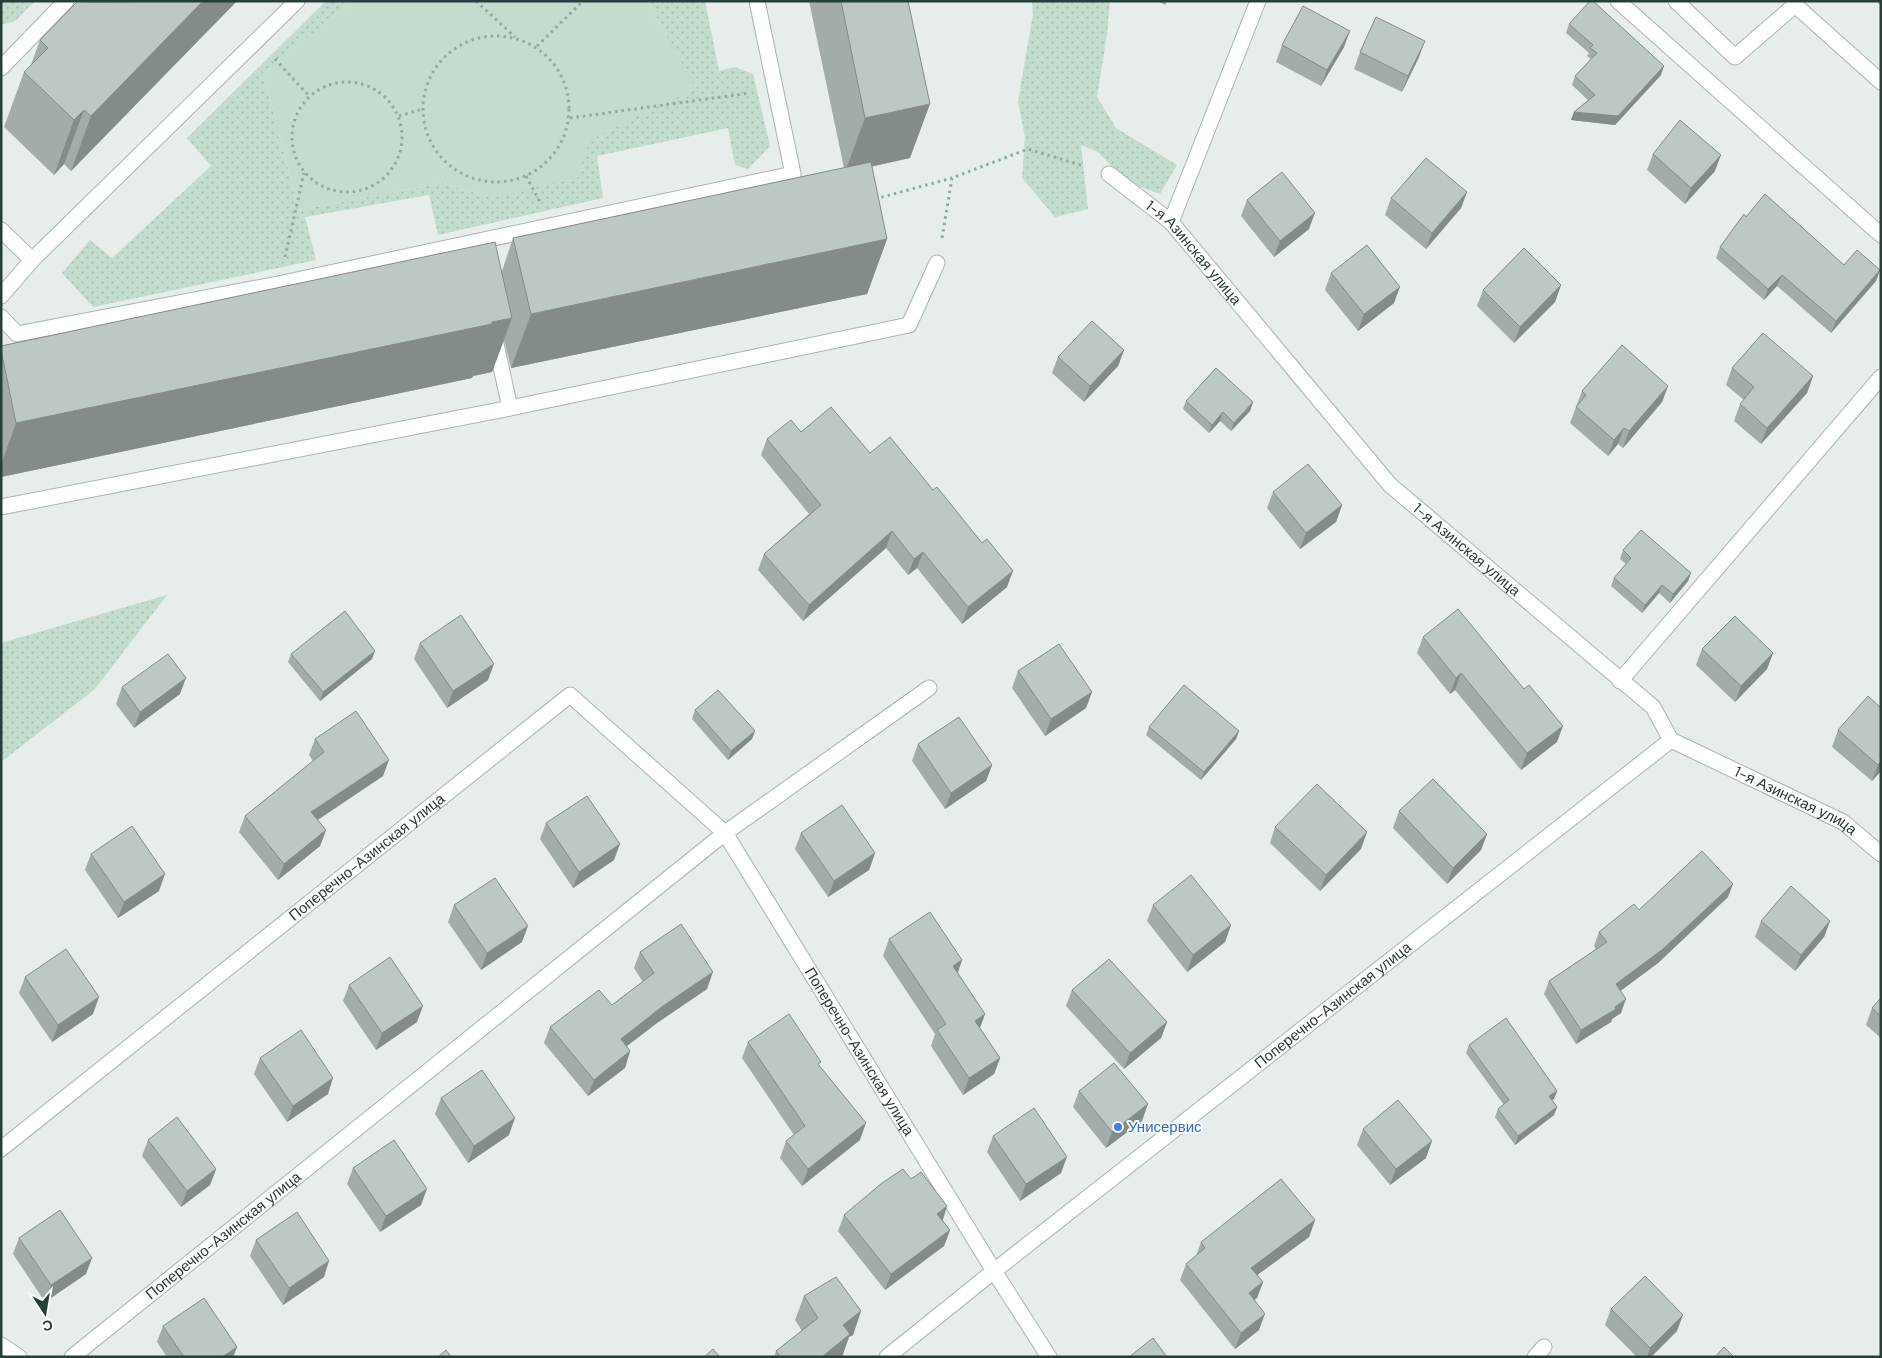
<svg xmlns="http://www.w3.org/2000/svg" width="1882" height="1358" font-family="'DM Sans',sans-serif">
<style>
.grass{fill:url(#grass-dots)}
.park{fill:#c2dccd}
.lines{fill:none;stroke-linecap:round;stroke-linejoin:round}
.service-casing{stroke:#a9b5b3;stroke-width:17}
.minor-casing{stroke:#a9b5b3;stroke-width:17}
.path{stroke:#8aada8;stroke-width:3;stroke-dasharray:2.5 4;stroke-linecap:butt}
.service{stroke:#fff;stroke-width:15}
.minor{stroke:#fff;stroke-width:15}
.wall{fill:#a2aca9}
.shaded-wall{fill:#848c8a}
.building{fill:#bcc8c5;stroke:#848c8a}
.shop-dot{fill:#3f7fe0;stroke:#f6faf9;stroke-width:2}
.labels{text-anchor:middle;stroke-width:4;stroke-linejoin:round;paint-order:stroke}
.street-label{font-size:15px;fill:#273e3b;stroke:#f6faf9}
.shop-label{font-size:15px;fill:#366cbe;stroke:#f6faf9;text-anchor:start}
</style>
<defs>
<pattern id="grass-dots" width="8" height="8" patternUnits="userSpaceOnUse" patternTransform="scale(1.25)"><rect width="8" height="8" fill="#c2dccd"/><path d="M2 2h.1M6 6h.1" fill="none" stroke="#a7beb1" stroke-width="1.8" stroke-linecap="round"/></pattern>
</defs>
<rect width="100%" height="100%" fill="#e6edeb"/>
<g class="grass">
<path d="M1,1H35L15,21L1,25Z"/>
<path d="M326,1H354L263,72L299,210L443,183L493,198L589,139L695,88L647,1H705L719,71L735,67L753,74L770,146L748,169L735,165L728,128L597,156L603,198L438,235L429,195L305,217L316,260L93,307L62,273L90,240L112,258L211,166L187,138Z"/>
<path d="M1032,1H1110L1107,34L1097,97L1116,128L1177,165L1160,194L1127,182L1098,152L1081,145L1088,209L1055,217L1022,178L1025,137L1018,102L1033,14Z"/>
<path d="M167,595L95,689L1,762V643Z"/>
</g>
<path class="park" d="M354,1H647L696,88L590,139L578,177L493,198L443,183L299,210L263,72Z"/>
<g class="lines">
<defs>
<g id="service">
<path d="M1618,1L1881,235"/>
<path d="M1676,1L1735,57L1795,5L1881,82"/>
<path d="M1,68L66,1"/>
<path d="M1171,222L1258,1"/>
<path d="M1,230L32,260"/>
<path d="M1,296L32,260L297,1"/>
<path d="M1,317L17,334L278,284L793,174L757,1"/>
<path d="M494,335L510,408"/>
<path d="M1,507L510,408L909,325L937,263"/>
<path d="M1620,681L1881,377"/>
<path d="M1535,1357L1544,1347"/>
</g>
<g id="minor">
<path id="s1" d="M1109,174L1171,222L1390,485L1653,707L1671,740L1843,822L1881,854"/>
<path id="s2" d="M1,1149L570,695L725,833L994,1271L1049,1357"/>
<path d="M1,1345L19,1357"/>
<path id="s3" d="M72,1357L725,833L929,688"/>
<path id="s4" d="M887,1357L994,1271L1671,740"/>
</g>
</defs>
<use href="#service" class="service-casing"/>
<use href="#minor" class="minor-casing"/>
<g class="path">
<path d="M476,1L515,37"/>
<circle cx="496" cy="109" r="73"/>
<path d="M537,46L583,1"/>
<path d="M275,59L310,97"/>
<circle cx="347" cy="137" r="55"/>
<path d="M399,116L422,109"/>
<path d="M570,118L750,93"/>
<path d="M526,176L540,202"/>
<path d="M875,199L952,178"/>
<path d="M942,238L952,178L1028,149L1084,166"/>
<path d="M285,257L304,173"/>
</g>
<use href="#service" class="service"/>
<use href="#minor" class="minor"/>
</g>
<g class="wall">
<path d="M237,1L71,171L64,164L54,175L4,127L24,72L31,65L40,40Z"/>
<path d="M809,1H908L910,158L871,167L887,239L867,294L511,368L504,340L492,372L473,376L472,378L1,477V346L502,271L513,238L844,168Z"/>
<path d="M1158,1H1167L1165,5Z"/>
<path d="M1876,1H1881V6Z"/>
<path d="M1569,24L1661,75L1615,125L1571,120L1574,112L1588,100L1572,85L1575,76L1591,59L1587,56L1589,53L1566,33Z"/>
<path d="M1282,45L1344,47L1321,86L1276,62Z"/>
<path d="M1360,52L1419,57L1402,92L1354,69Z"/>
<path d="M1653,154L1715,171L1685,204L1647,170Z"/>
<path d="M1467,192L1461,208L1426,249L1385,215L1391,198Z"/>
<path d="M1247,200L1309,229L1274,257L1241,216Z"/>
<path d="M1746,217L1844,265L1880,270L1876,281L1831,333L1777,286L1764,300L1716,258L1720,247Z"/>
<path d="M1331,273L1394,303L1358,331L1325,290Z"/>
<path d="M1561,285L1555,302L1514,343L1477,306L1483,290Z"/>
<path d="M1124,350L1118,366L1084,402L1052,373L1058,357Z"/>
<path d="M1732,368L1813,376L1807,393L1761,444L1734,421L1740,404L1744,400L1726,385Z"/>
<path d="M1668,386L1662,402L1623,448L1618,444L1608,456L1570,423L1582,391Z"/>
<path d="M1186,401L1253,402L1250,411L1231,431L1220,421L1209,433L1183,409Z"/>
<path d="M801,432L870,453L1007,587L962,624L917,568L908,575L886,548L803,621L758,570L764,554L809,514L761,455L767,439Z"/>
<path d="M1273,492L1342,505L1336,522L1300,549L1267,508Z"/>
<path d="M1623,550L1691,573L1688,581L1670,603L1659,593L1642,613L1611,586L1614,578L1626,564L1620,559Z"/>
<path d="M1423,637L1557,742L1521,770L1455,690L1450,694L1417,653Z"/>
<path d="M420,643L488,680L447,708L414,659Z"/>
<path d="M1702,649L1773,653L1767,669L1735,702L1696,665Z"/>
<path d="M291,654L372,659L320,701L288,662Z"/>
<path d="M1018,671L1092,692L1086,708L1045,736L1012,688Z"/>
<path d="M122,687L180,694L134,728L116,704Z"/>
<path d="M1881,708V771L1872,781L1832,747L1838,730Z"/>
<path d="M695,710L755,731L752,739L728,760L692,719Z"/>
<path d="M1149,727L1239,731L1236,739L1201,780L1146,735Z"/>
<path d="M315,739L383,776L318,820L326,830L320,846L278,880L239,832L245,816L313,761L309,755Z"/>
<path d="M918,744L992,765L986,781L945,809L912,761Z"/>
<path d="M1399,811L1487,834L1481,850L1447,884L1393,828Z"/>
<path d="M546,823L614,860L573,888L540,839Z"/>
<path d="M1275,827L1361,849L1320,891L1270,843Z"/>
<path d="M801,833L875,853L869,870L828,897L795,849Z"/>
<path d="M91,854L159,891L118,918L85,870Z"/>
<path d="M1728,897L1658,963L1620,991L1621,1013L1612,1019L1611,1022L1576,1044L1544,994L1549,981L1596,949L1594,946L1599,932L1639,910Z"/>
<path d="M454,905L522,942L481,970L448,922Z"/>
<path d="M1153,905L1231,925L1225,942L1187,972L1147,921Z"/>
<path d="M1761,921H1830L1824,937L1795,971L1755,937Z"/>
<path d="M889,939L962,960L958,973L985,1014L980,1028L1000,1058L994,1074L963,1095L931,1046L935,1034L883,956Z"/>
<path d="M640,952L707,989L657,1023L627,1046L630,1051L625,1068L588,1096L544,1043L550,1027L612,1005L643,982L634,968Z"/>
<path d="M25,977L93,1014L52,1042L19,993Z"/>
<path d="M349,985L417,1022L376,1050L343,1001Z"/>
<path d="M1072,990L1167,1022L1161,1038L1124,1069L1066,1006Z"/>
<path d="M1881,998V1038L1866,1025L1872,1008Z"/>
<path d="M748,1042L820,1066L860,1140L802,1186L780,1158L786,1141L794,1135L742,1058Z"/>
<path d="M1469,1045L1557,1091L1554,1099L1552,1100L1557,1107L1554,1115L1515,1145L1495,1117L1498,1109L1504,1105L1466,1053Z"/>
<path d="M260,1058L328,1094L287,1122L254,1074Z"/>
<path d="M1079,1091L1142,1121L1106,1148L1073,1107Z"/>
<path d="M441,1098L509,1135L468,1163L435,1114Z"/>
<path d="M1363,1129L1426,1158L1390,1185L1357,1145Z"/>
<path d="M993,1136L1061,1173L1020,1201L987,1152Z"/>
<path d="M148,1140L216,1169L210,1185L181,1207L142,1156Z"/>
<path d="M353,1168L421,1205L380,1232L347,1184Z"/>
<path d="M844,1215L942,1220L950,1230L944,1246L885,1290L838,1231Z"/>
<path d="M1315,1220L1309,1237L1257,1275L1263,1282L1257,1298L1254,1300L1259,1330L1235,1349L1180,1280L1186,1264L1196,1256L1201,1242Z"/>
<path d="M19,1238L86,1274L45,1302L13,1254Z"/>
<path d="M256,1240L324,1277L283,1305L250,1256Z"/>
<path d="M804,1296L861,1311L853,1335L849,1337L842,1357H774L776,1351L802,1331L795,1320Z"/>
<path d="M1611,1309L1677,1331L1651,1357H1637L1605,1325Z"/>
<path d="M163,1326L237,1347L233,1357H167L157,1342Z"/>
</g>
<g class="shaded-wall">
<path d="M203,1H237L71,171L91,116Z"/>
<path d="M1350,31L1344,47L1321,86L1327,70Z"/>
<path d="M1425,41L1419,57L1402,92L1408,76Z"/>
<path d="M1664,66L1661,75L1615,125L1571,120L1574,112Z"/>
<path d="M930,104L910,158L845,172L865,118Z"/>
<path d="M84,110L64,164L54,175L74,120Z"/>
<path d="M1721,155L1715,171L1685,204L1691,188Z"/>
<path d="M1467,192L1461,208L1426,249L1432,233Z"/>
<path d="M1315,213L1309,229L1274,257L1280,241Z"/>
<path d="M887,239L867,294L511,368L531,314Z"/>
<path d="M1880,270L1876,281L1831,333L1836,321Z"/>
<path d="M1782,275L1777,286L1764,300L1768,289Z"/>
<path d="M1561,285L1555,302L1514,343L1520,327Z"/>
<path d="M1400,287L1394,303L1358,331L1364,314Z"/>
<path d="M512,318L492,372L473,376L472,378L1,477V465L16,423Z"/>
<path d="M1124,350L1118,366L1084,402L1090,386Z"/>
<path d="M1813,376L1807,393L1761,444L1767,428Z"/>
<path d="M1668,386L1662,402L1623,448L1629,431Z"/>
<path d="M1253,402L1250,411L1231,431L1234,423Z"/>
<path d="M1223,412L1220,421L1209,433L1212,425Z"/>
<path d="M1624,428L1618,444L1608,456L1614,440Z"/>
<path d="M1342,505L1336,522L1300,549L1306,533Z"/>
<path d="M892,531L886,548L803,621L809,605Z"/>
<path d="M923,552L917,568L908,575L914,559Z"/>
<path d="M1013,571L1007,587L962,624L968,607Z"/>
<path d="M1691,573L1688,581L1670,603L1673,594Z"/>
<path d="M1662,585L1659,593L1642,613L1645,605Z"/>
<path d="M375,651L372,659L320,701L323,692Z"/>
<path d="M1773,653L1767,669L1735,702L1741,686Z"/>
<path d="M494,664L488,680L447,708L453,691Z"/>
<path d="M1461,673L1455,690L1450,694L1456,678Z"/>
<path d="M186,678L180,694L134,728L140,712Z"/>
<path d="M1092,692L1086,708L1045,736L1051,719Z"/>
<path d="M1563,726L1557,742L1521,770L1527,753Z"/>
<path d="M755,731L752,739L728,760L731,751Z"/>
<path d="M1239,731L1236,739L1201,780L1204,772Z"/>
<path d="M389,760L383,776L305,828L311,812Z"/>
<path d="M1881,761V771L1872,781L1878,765Z"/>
<path d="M992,765L986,781L945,809L951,793Z"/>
<path d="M326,830L320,846L278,880L284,864Z"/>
<path d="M1367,832L1361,849L1320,891L1326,875Z"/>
<path d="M1487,834L1481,850L1447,884L1453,868Z"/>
<path d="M620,844L614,860L573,888L579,872Z"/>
<path d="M875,853L869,870L828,897L834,881Z"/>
<path d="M165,874L159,891L118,918L124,902Z"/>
<path d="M1733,884L1728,897L1658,963L1611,998L1616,984Z"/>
<path d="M1830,921L1824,937L1795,971L1801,955Z"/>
<path d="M1231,925L1225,942L1187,972L1193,955Z"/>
<path d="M528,926L522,942L481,970L487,953Z"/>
<path d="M962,960L956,976L953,966Z"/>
<path d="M713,972L707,989L657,1023L615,1055L621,1039L663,1006Z"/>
<path d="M99,997L93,1014L52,1042L58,1025Z"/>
<path d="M1626,999L1621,1013L1612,1019L1611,1022L1576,1044L1581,1030Z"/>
<path d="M423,1006L417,1022L376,1050L382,1033Z"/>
<path d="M985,1014L979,1030L975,1021Z"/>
<path d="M1167,1022L1161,1038L1124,1069L1130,1053Z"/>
<path d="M630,1051L625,1068L588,1096L594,1080Z"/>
<path d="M1000,1058L994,1074L963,1095L969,1078Z"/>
<path d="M333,1078L328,1094L287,1122L293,1106Z"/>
<path d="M1557,1091L1554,1099L1546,1104L1549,1096Z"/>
<path d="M1148,1104L1142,1121L1106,1148L1112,1132Z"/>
<path d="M1557,1107L1554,1115L1515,1145L1518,1136Z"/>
<path d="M515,1118L509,1135L468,1163L474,1146Z"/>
<path d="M866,1123L860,1140L802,1186L808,1169Z"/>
<path d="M1432,1141L1426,1158L1390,1185L1396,1169Z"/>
<path d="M1067,1157L1061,1173L1020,1201L1026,1184Z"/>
<path d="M216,1169L210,1185L181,1207L187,1191Z"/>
<path d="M427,1189L421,1205L380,1232L386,1216Z"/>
<path d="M947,1206L942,1223L937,1214Z"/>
<path d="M1315,1220L1309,1237L1245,1284L1251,1268Z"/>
<path d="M950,1230L944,1246L885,1290L891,1274Z"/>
<path d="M92,1258L86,1274L45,1302L51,1285Z"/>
<path d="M329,1261L324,1277L283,1305L289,1288Z"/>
<path d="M1263,1282L1257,1298L1243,1309L1249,1293Z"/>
<path d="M861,1311L853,1335L849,1337L842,1357H822L843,1325Z"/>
<path d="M1265,1314L1259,1330L1235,1349L1241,1333Z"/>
<path d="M1683,1315L1677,1331L1651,1357H1647L1650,1348Z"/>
<path d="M237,1347L233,1357H222Z"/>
</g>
<g class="building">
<path d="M78,1L92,2L203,1L91,116L84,110L74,120L24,72L48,48L40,40Z"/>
<path d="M841,1H908L930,104L865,118Z"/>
<path d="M1590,1H1593L1664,66L1618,116L1574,112L1595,95L1575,76L1597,53L1590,48L1593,45L1569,24Z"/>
<path d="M1303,6L1350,31L1327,70L1282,45Z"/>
<path d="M1376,17L1425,41L1408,76L1360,52Z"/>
<path d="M1680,120L1721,155L1691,188L1653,154Z"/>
<path d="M1426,158L1467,192L1432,233L1391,198Z"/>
<path d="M871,162L887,239L531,314L513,238Z"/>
<path d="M1282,172L1315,213L1280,241L1247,200Z"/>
<path d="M1765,194L1844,265L1857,250L1880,270L1836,321L1782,275L1768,289L1720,247L1744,214L1746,217Z"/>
<path d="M495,242L512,318L492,322V324L16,423L1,350V346Z"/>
<path d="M1367,245L1400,287L1364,314L1331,273Z"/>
<path d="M1524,248L1561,285L1520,327L1483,290Z"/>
<path d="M1092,321L1124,350L1090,386L1058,357Z"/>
<path d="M1763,333L1813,376L1767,428L1740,404L1754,387L1732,368Z"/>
<path d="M1622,345L1668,386L1629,431L1624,428L1614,440L1576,407L1586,395L1582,391Z"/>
<path d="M1216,368L1253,402L1234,423L1223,412L1212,425L1186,401Z"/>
<path d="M831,407L870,453L890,437L933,490L937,487L982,543L987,539L1013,571L968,607L923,552L914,559L892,531L809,605L764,554L821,505L767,439L791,420L801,432Z"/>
<path d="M1308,464L1342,505L1306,533L1273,492Z"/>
<path d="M1641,530L1691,573L1673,594L1662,585L1645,605L1614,578L1631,558L1623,550Z"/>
<path d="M1458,609L1524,689L1529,685L1563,726L1527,753L1461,673L1456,678L1423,637Z"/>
<path d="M345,611L375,651L323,692L291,654Z"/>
<path d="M461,615L494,664L453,691L420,643Z"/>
<path d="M1735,616L1773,653L1741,686L1702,649Z"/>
<path d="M1059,644L1092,692L1051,719L1018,671Z"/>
<path d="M168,654L186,678L140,712L122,687Z"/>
<path d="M1184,685L1239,731L1204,772L1149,727Z"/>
<path d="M718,690L755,731L731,751L695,710Z"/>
<path d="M1868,696L1881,708V761L1878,765L1838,730Z"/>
<path d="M356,711L389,760L311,812L326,830L284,864L245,816L324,752L315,739Z"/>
<path d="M959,717L992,765L951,793L918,744Z"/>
<path d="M1433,779L1487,834L1453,868L1399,811Z"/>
<path d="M1317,784L1367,832L1326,875L1275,827Z"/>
<path d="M587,796L620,844L579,872L546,823Z"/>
<path d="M842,805L875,853L834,881L801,833Z"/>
<path d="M132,826L165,874L124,902L91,854Z"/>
<path d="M1702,851L1733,884L1663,949L1616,984L1626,999L1615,1007L1616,1009L1581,1030L1549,981L1607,942L1599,932L1634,904L1639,910Z"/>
<path d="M1191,875L1231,925L1193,955L1153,905Z"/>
<path d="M495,878L528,926L487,953L454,905Z"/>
<path d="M1791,886L1830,921L1801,955L1761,921Z"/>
<path d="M930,912L962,960L953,966L985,1014L975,1021L1000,1058L969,1078L937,1030L946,1024L889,939Z"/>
<path d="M681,924L713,972L663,1006L621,1039L630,1051L594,1080L550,1027L599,990L612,1005L654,973L640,952Z"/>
<path d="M66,949L99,997L58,1025L25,977Z"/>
<path d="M390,957L423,1006L382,1033L349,985Z"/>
<path d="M1109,959L1167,1022L1130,1053L1072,990Z"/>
<path d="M1881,998V1016L1872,1008Z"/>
<path d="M789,1014L821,1062L818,1064L866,1123L808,1169L786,1141L805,1126L748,1042Z"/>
<path d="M1506,1018L1557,1091L1549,1096L1557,1107L1518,1136L1498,1109L1509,1100L1469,1045Z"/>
<path d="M301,1030L333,1078L293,1106L260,1058Z"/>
<path d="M1114,1063L1148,1104L1112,1132L1079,1091Z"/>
<path d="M482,1070L515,1118L474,1146L441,1098Z"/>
<path d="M1398,1100L1432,1141L1396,1169L1363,1129Z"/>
<path d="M1034,1108L1067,1157L1026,1184L993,1136Z"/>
<path d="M177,1117L216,1169L187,1191L148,1140Z"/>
<path d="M394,1140L427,1189L386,1216L353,1168Z"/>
<path d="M903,1169L911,1179L921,1172L947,1206L937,1214L950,1230L891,1274L844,1215L882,1183Z"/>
<path d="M1281,1179L1315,1220L1251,1268L1263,1282L1249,1293L1265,1314L1241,1333L1186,1264L1205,1248L1201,1242Z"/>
<path d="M60,1210L92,1258L51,1285L19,1238Z"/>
<path d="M297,1212L329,1261L289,1288L256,1240Z"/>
<path d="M1645,1276L1683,1315L1650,1348L1611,1309Z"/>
<path d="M836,1277L861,1311L843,1325L850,1334L822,1357H781L776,1351L818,1318L804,1296Z"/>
<path d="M204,1298L237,1347L222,1357H184L163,1326Z"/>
<path d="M1153,1338L1167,1357H1129Z"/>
<path d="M1724,1347L1734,1357H1715Z"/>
<path d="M713,1349L720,1357H704Z"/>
<path d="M446,1350L451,1357H438Z"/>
</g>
<circle class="shop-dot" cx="1118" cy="1127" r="5"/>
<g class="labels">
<g class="street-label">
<text dy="5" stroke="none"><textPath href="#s1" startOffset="116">1-я Азинская улица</textPath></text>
<text dy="5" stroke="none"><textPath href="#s1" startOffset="521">1-я Азинская улица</textPath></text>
<text dy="5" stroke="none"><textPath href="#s1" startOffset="941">1-я Азинская улица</textPath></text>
<text dy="5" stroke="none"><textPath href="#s2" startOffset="468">Поперечно-Азинская улица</textPath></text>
<text dy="5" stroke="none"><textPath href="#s4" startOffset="568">Поперечно-Азинская улица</textPath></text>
<text dy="5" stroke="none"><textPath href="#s2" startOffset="1192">Поперечно-Азинская улица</textPath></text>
<text dy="5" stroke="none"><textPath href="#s3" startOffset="194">Поперечно-Азинская улица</textPath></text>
</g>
<g class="shop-label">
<text x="1128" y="1132">Унисервис</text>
</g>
</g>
<rect width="1882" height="1358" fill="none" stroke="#273e3b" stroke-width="5"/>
<g transform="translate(45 1313) rotate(168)" stroke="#f6faf9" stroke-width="4" paint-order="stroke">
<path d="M0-4L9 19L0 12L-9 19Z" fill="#273e3b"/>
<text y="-8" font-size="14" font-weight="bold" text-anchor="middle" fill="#273e3b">С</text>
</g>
</svg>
